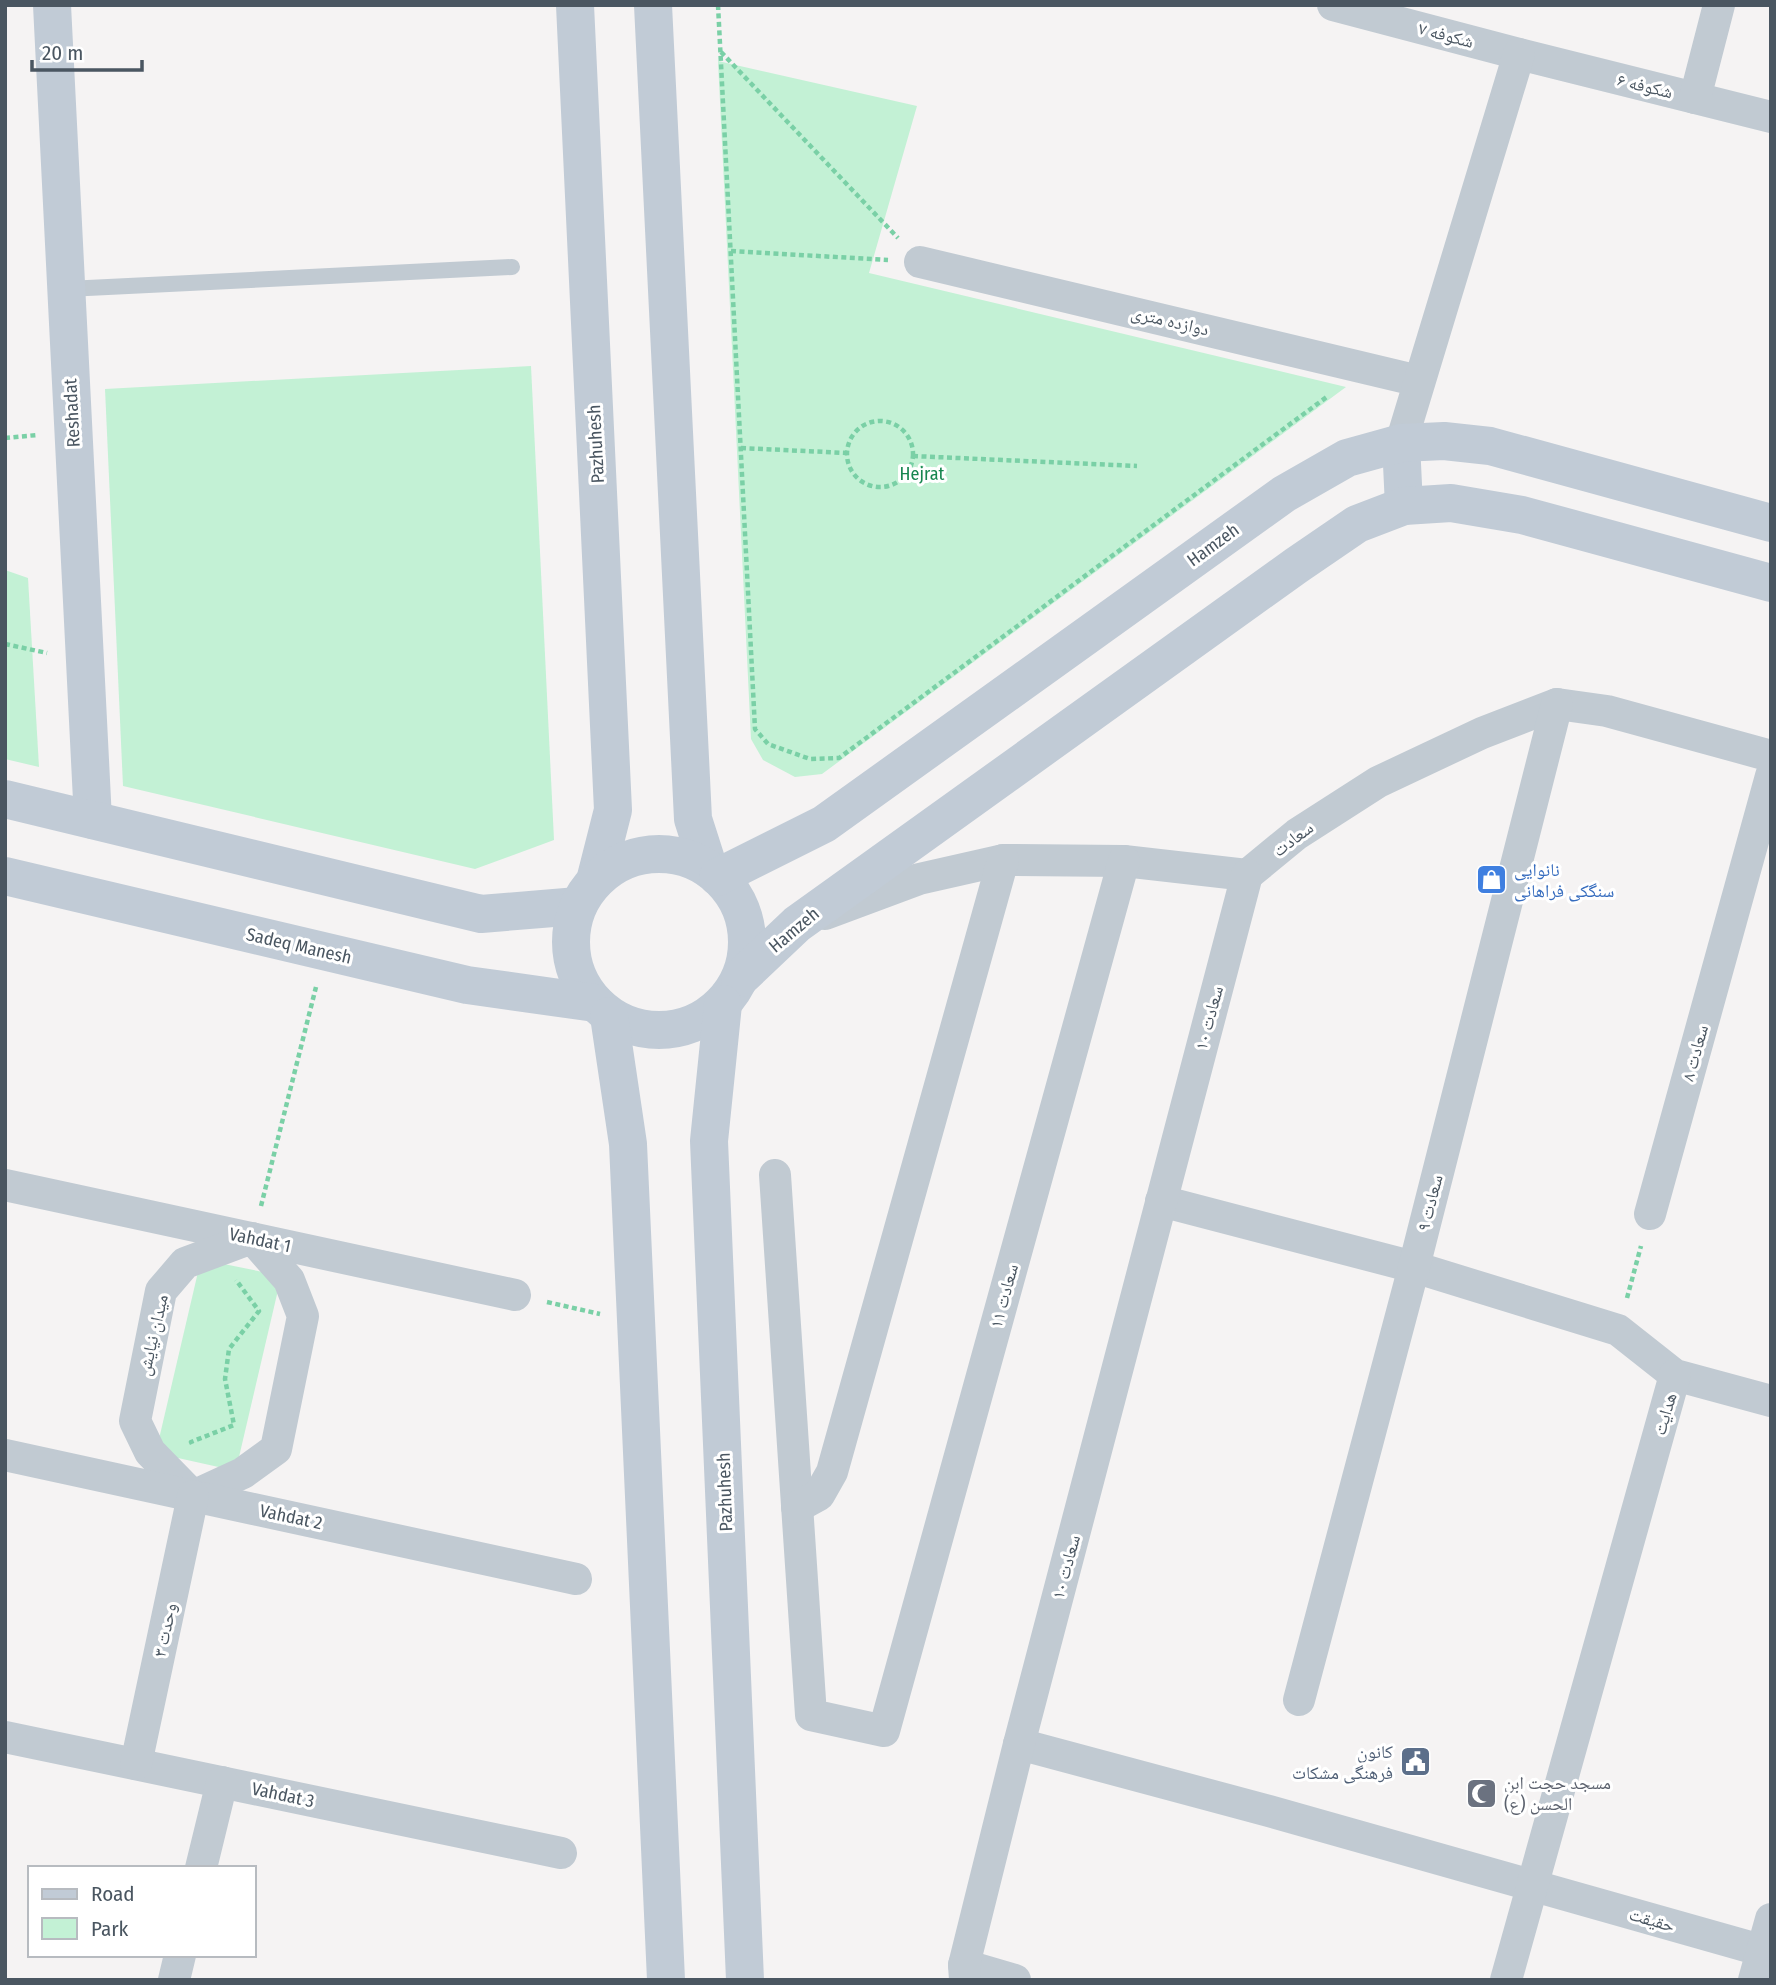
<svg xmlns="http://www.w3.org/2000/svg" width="1776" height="1985" font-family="'Fira Sans Condensed','Noto Naskh Arabic',sans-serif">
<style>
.green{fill:#c3f1d5}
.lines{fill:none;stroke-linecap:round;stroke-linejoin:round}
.path{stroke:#7ad0a6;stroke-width:4.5;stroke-dasharray:5 3.5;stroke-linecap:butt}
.lane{stroke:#c1cad2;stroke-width:16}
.street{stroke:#c1cad2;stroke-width:32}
.secondary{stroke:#c1cbd6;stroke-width:38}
.labels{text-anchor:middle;stroke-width:6;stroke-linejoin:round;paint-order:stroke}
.street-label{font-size:18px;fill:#4a5661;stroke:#fff}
.park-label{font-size:18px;fill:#17864f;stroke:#fff}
.shop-label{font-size:18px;fill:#366cbe;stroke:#fff;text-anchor:start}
.service-label{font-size:18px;fill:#4e5e75;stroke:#fff;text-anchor:end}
.worship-label{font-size:18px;fill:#5b616d;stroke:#fff;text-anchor:start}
</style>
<rect width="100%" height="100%" fill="#f5f3f3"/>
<g class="green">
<path d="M718,61L917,106L869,273L1346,387L822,774L795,777L763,760L751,739Z"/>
<path d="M531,366L554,840L475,869L123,786L105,389Z"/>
<path d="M5,570L28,578L39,767L5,759Z"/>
<path d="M214,1262L268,1273L278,1290L239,1457L223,1468L169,1456L159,1439L198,1272Z"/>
</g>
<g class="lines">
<g class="path">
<path d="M718,5L755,729L768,744L810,759L839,758L1328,396"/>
<path d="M721,52L898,238"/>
<path d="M731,251L888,260"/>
<circle cx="880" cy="454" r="33"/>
<path d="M5,438L37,435"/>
<path d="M741,448L847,453"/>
<path d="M913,456L1137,466"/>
<path d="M5,644L47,653"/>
<path d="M261,1206L316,987"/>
<path d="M1627,1298L1641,1246"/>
<path d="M547,1302L600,1314"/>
<path d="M192,1444L191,1442L234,1425L225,1379L229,1349L259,1311L236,1280"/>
</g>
<path class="lane" d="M67,289L512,267"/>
<g class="street">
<path d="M1333,5L1519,54L1771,117"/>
<path d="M1695,98L1719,5"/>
<path d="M920,262L1419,381"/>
<path d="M1401,443L1519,54"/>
<path d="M825,914L919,879L1003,860L1124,861L1247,875L1297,834L1378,782L1482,733L1557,704L1607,711L1771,756"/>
<path d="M775,1175L811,1715L884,1731L1124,861"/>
<path d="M5,1185L515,1295"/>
<path d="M1161,1201L1414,1267L1618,1330L1675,1375L1771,1401"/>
<path d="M1650,1214L1771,776"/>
<path d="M252,1238L289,1280L303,1316L276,1449L243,1473L193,1496L150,1452L135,1421L161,1291L185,1263Z"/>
<path d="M5,1455L576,1579"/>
<path d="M797,1507L819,1495L832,1472L1003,860"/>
<path d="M1299,1700L1414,1267L1557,704"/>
<path d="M5,1737L561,1853"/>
<path d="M1019,1744L1269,1811L1771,1953"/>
<path d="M136,1764L193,1496"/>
<path d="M201,1868L222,1782"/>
<path d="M964,1965L1015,1980"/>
<path d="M174,1980L180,1955"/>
<path d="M965,1980L964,1965L1019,1744L1247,875"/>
<path d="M1506,1980L1675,1375"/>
<path d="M1754,1980L1771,1919"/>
</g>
<g class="secondary">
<path d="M52,5L93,820"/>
<path d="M575,5L613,810L595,881"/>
<path d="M653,5L693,819L709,869"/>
<path d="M1401,443L1404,506"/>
<path d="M5,799L481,914L578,906"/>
<circle cx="659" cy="942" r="88"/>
<path d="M5,876L467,985L595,1003"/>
<path d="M718,877L824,824L1284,494L1347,458L1401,443L1444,441L1490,446L1771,523"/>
<path d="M740,978L797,924L1297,565L1357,524L1404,506L1451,503L1522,515L1771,583"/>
<path d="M723,1004L709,1141L745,1980"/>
<path d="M609,1016L628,1144L666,1980"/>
</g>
</g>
<defs>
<symbol id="shop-square" viewBox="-11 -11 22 22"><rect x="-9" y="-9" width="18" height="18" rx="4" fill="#3f7fe0" stroke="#fff"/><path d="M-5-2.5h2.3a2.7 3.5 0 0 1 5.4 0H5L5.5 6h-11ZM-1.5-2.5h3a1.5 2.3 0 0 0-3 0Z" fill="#fff"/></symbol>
<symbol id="civic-square" viewBox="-11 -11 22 22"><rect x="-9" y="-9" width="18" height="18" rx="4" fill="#5c6f8a" stroke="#fff"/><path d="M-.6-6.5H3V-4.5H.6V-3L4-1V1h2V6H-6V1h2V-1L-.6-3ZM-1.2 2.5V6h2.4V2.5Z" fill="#fff"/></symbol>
<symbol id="mosque-square" viewBox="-11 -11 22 22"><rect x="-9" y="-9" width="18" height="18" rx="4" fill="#6b7280" stroke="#fff"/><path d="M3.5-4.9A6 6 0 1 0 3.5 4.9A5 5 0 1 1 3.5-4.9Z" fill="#fff"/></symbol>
</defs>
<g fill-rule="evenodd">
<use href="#shop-square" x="1474" y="862" width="35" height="35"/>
<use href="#civic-square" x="1398" y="1744" width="35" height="35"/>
<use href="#mosque-square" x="1464" y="1776" width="35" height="35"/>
</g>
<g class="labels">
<g class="street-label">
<text transform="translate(1446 35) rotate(15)" y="6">شکوفه ۷</text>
<text transform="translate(1645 86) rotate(14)" y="6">شکوفه ۶</text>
<text transform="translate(1170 321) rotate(13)" y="6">دوازده متری</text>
<text transform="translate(72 413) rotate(-93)" y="6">Reshadat</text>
<text transform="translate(596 444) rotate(-93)" y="6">Pazhuhesh</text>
<text transform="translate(1213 545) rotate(-36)" y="6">Hamzeh</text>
<text transform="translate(1293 839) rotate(-37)" y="6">سعادت</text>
<text transform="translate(794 930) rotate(-40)" y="6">Hamzeh</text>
<text transform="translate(299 946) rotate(13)" y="6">Sadeq Manesh</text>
<text transform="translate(1209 1018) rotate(-75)" y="6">سعادت ۱۰</text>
<text transform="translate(1695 1053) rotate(-75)" y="6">سعادت ۸</text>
<text transform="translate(1430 1203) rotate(-76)" y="6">سعادت ۹</text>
<text transform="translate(260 1240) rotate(12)" y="6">Vahdat 1</text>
<text transform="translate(1004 1296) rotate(-75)" y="6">سعادت ۱۱</text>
<text transform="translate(153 1335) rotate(-77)" y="6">میدان نیایش</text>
<text transform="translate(1665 1414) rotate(-74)" y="6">هدایت</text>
<text transform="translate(725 1492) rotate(-92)" y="6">Pazhuhesh</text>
<text transform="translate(291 1517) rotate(12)" y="6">Vahdat 2</text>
<text transform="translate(1066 1567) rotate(-75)" y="6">سعادت ۱۰</text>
<text transform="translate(165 1630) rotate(-78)" y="6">وحدت ۳</text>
<text transform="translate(283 1795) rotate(12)" y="6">Vahdat 3</text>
<text transform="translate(1652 1920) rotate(16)" y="6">حقیقت</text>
</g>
<g class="park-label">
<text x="922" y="480">Hejrat</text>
</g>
<g class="shop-label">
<text x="1514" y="876">نانوایی<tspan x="1514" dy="21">سنگکی فراهانی</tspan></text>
</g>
<g class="service-label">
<text x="1393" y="1758">کانون<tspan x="1393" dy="21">فرهنگی مشکات</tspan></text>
</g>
<g class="worship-label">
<text x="1504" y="1789">مسجد حجت ابن<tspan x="1504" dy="21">الحسن (ع)</tspan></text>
</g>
</g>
<rect width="1776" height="1985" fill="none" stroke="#4a5661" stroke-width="14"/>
<rect x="28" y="1866" width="228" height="91" fill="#ffffff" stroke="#b7bbc0" stroke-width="2"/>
<rect x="42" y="1889" width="35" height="10" fill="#c1cbd6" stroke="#b7bbc0" stroke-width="2"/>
<text x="91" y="1901" font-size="21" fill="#4a5661">Road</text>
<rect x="42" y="1918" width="35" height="21" fill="#c3f1d5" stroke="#b7bbc0" stroke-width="2"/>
<text x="91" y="1936" font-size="21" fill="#4a5661">Park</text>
<path d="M32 60v10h110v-10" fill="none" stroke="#4a5661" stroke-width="3.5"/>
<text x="42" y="60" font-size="21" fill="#4a5661" stroke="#ffffff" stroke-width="5" paint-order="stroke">20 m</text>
</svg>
